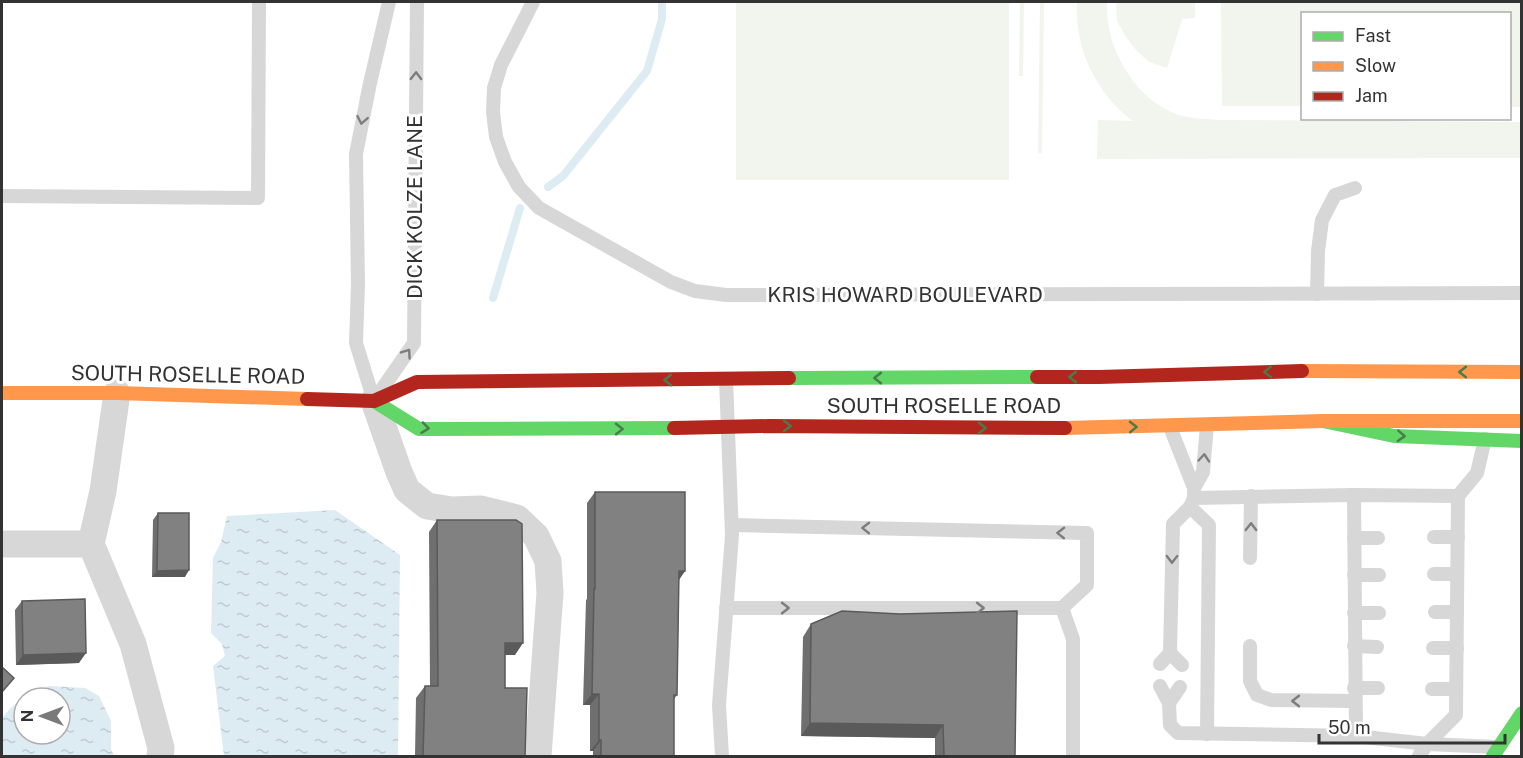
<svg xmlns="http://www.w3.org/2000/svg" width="1523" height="758" font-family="'Public Sans',sans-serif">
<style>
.pitch{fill:#f1f5ed}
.water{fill:url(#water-ripples);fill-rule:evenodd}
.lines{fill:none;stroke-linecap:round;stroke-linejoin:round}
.stream{stroke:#ddebf3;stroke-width:8}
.lane{stroke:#d7d7d7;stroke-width:14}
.street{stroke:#d7d7d7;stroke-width:27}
.fast{stroke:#63d668;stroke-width:14}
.slow{stroke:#ff974d;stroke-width:14}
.jam{stroke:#b3261e;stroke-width:14}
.wall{fill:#6f6f6f}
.shaded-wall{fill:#5a5a5a}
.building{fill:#818181;stroke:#5a5a5a;stroke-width:1.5}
.oneway{stroke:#7d7d7d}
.oneway2{stroke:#497c4b}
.labels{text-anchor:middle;stroke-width:6;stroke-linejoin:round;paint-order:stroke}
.street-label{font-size:21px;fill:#333;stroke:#fff}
</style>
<defs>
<pattern id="water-ripples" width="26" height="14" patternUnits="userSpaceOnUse" patternTransform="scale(1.5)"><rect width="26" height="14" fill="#ddebf3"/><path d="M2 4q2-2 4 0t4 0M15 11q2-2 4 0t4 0" fill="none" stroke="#becad1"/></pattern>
</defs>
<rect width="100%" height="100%" fill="#fff"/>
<g class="pitch">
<rect x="736" y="2" width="273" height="178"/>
<path d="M1020,2H1024L1023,76H1019Z"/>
<path d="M1040,2H1044L1042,153H1038Z"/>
<path d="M1077,2H1107C1105,45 1131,93 1171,112C1186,119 1205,119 1221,120L1521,122V158L1097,159L1098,120L1133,121C1096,94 1074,47 1077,2Z"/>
<path d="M1116,2H1195V18L1182,19L1167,68L1149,62L1136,50L1126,37L1117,21Z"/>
<path d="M1221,2H1521V107H1510V14H1302V106H1222Z"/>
</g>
<g class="water">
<path d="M335,510L400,555L398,756H224L213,666L225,656L222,644L211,633L213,558L221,542L227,516Z"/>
<path d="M49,686L85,688L99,696L111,721V750L115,756H2V718C16,701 28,692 49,686ZM24,698H60V734H24Z"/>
</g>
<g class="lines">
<g class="stream">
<path d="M548,187L563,176L647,71L662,19V2"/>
<path d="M493,298L520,208"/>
</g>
<g class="lane">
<path d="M533,2L501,65L494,88L493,112L496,137L505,162L519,187L539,208L671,282L695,291L726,295L1522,293"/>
<path d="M2,196L258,198L259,2"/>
<path d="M1317,294L1318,251L1322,220L1335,195L1355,188"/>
<path d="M382,389L414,343L417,2"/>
<path d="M374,401L356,343L358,284L356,154L370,83L389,2"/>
<path d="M1170,427L1194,488V498L1190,507L1209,525L1207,734"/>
<path d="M1194,488L1203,472L1207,425"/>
<path d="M1194,498L1354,495"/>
<path d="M1434,537H1458"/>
<path d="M1354,538H1378"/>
<path d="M1250,558L1251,496"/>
<path d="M1434,574H1457"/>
<path d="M1354,575H1379"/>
<path d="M726,608H1062L1087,585V533L732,525"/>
<path d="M1062,608L1073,639V756"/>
<path d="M1435,612H1457"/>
<path d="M1354,613H1379"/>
<path d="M1250,646V681L1257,695L1271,700L1354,701"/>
<path d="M1354,646L1377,647"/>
<path d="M1433,648H1457"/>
<path d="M1170,653L1182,665"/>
<path d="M1160,664L1170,653L1173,524L1190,507"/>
<path d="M1160,686L1169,703L1170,725L1178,733L1356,736L1427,744L1497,747"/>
<path d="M1354,688H1378"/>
<path d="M1432,689H1456"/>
<path d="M1169,703L1180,687"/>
<path d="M1356,736L1354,495L1458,496"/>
<path d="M722,756L719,705L732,535L726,379"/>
<path d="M1419,756L1427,744L1456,715L1458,496L1477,473L1485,439"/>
</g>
<g class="street">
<path d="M117,393L103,491L91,544L133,644L161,748L160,756"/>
<path d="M374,401L399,472L407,490L427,506L452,510L481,509L517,518L536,536L548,561L550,593L538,756"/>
<path d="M2,544H91"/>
</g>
<g class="fast">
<path d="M789,378L1037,377"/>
<path d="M374,401L419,429L674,428"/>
<path d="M1323,421L1394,436L1522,441"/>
<path d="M1493,756L1522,713"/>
</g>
<g class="slow">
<path d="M1302,371L1522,372"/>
<path d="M2,393H117L307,399"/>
<path d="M1065,428L1323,421H1522"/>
</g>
<g class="jam">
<path d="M1037,377H1099L1302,371"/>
<path d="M307,399L374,401L417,382L789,378"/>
<path d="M674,428L769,426L1065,428"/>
</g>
</g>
<g class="wall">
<path d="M595,492L685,571L679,580L677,695L674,699V756H593V751H590V705H583L586,600L587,599V503Z"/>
<path d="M158,513L185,577H152L153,520Z"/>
<path d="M437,520L515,655H505V688L525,756H415L416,698L425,686H430L429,532Z"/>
<path d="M22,601L79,663L16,665L15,610Z"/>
<path d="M811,624L1015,756H935V738L801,736L803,637Z"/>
</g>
<g class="shaded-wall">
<path d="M189,570L185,577H152L157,571Z"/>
<path d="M679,571H685L677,582Z"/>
<path d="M505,643H523L515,655H497Z"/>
<path d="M86,653L79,663L16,665L23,655Z"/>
<path d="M592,694H599L590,705H583Z"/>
<path d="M810,723L943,725L935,738L801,736Z"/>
<path d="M599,740H601L593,751H590Z"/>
</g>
<g class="building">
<path d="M595,492H685V571H679L677,695H674V756H601V740H599V694H592L594,589H595Z"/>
<path d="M158,513H189V570L157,571Z"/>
<path d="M437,520H516L522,524L523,643H505V688H527L525,756H423L425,686H438Z"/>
<path d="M85,599L86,653L23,655L22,601Z"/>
<path d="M842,611L900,614L1017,611L1015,756H944L943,725L810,723L811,624Z"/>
<path d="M2,667L14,678L2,692Z"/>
</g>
<defs><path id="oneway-chevron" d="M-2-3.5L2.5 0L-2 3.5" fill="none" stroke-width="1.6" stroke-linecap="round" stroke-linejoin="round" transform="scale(1.5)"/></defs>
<g class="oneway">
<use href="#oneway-chevron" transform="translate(416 76) rotate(-89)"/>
<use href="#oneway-chevron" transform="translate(362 120) rotate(101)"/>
<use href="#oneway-chevron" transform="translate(407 353) rotate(-55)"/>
<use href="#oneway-chevron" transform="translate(1204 458) rotate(-85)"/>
<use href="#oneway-chevron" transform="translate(1251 527) rotate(-89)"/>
<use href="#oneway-chevron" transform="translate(866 528) rotate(-179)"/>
<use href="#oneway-chevron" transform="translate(1061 533) rotate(-179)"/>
<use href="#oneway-chevron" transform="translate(1172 559) rotate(91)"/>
<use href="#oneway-chevron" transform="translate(785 608)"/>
<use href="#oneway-chevron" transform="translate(980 608)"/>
<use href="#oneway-chevron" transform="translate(1296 701) rotate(-180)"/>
</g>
<g class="oneway2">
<use href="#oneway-chevron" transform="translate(1268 372) rotate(178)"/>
<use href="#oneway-chevron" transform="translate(1463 372) rotate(-180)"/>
<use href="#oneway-chevron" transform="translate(1073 377) rotate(180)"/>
<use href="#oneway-chevron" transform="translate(878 378) rotate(180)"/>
<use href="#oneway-chevron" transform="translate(668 380) rotate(179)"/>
<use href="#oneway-chevron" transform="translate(787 426) rotate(1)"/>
<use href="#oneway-chevron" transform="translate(1133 427) rotate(-1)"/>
<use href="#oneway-chevron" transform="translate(425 428) rotate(7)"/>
<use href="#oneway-chevron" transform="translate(982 428)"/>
<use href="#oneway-chevron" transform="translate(619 429) rotate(-1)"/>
<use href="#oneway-chevron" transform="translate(1401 436) rotate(3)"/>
</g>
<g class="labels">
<g class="street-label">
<text transform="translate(415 207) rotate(-90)" y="7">DICK KOLZE LANE</text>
<text x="905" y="302">KRIS HOWARD BOULEVARD</text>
<text transform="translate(188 375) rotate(1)" y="7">SOUTH ROSELLE ROAD</text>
<text x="944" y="413">SOUTH ROSELLE ROAD</text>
</g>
</g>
<rect width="1523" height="758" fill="none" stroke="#333333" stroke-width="6"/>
<rect x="1301" y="12" width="210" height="108" fill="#ffffff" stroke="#adadad" stroke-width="1.5"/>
<rect x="1313" y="32" width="30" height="9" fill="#63d668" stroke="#adadad" stroke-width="1.5"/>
<text x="1355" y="42" font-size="18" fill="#333333">Fast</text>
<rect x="1313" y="62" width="30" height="9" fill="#ff974d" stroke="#adadad" stroke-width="1.5"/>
<text x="1355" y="72" font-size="18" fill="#333333">Slow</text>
<rect x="1313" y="92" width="30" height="9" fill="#b3261e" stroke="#adadad" stroke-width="1.5"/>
<text x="1355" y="102" font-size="18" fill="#333333">Jam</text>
<g transform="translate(42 716) rotate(270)"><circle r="28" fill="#ffffff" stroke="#adadad" stroke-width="1.5"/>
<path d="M0-4.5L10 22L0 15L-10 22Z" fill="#7a7a7a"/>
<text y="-9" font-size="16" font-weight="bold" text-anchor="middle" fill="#333333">N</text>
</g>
<path d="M1319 734v9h186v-9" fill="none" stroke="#333333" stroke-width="3"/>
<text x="1328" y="734" font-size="18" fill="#333333" stroke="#ffffff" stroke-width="4.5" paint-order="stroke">50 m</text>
</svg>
